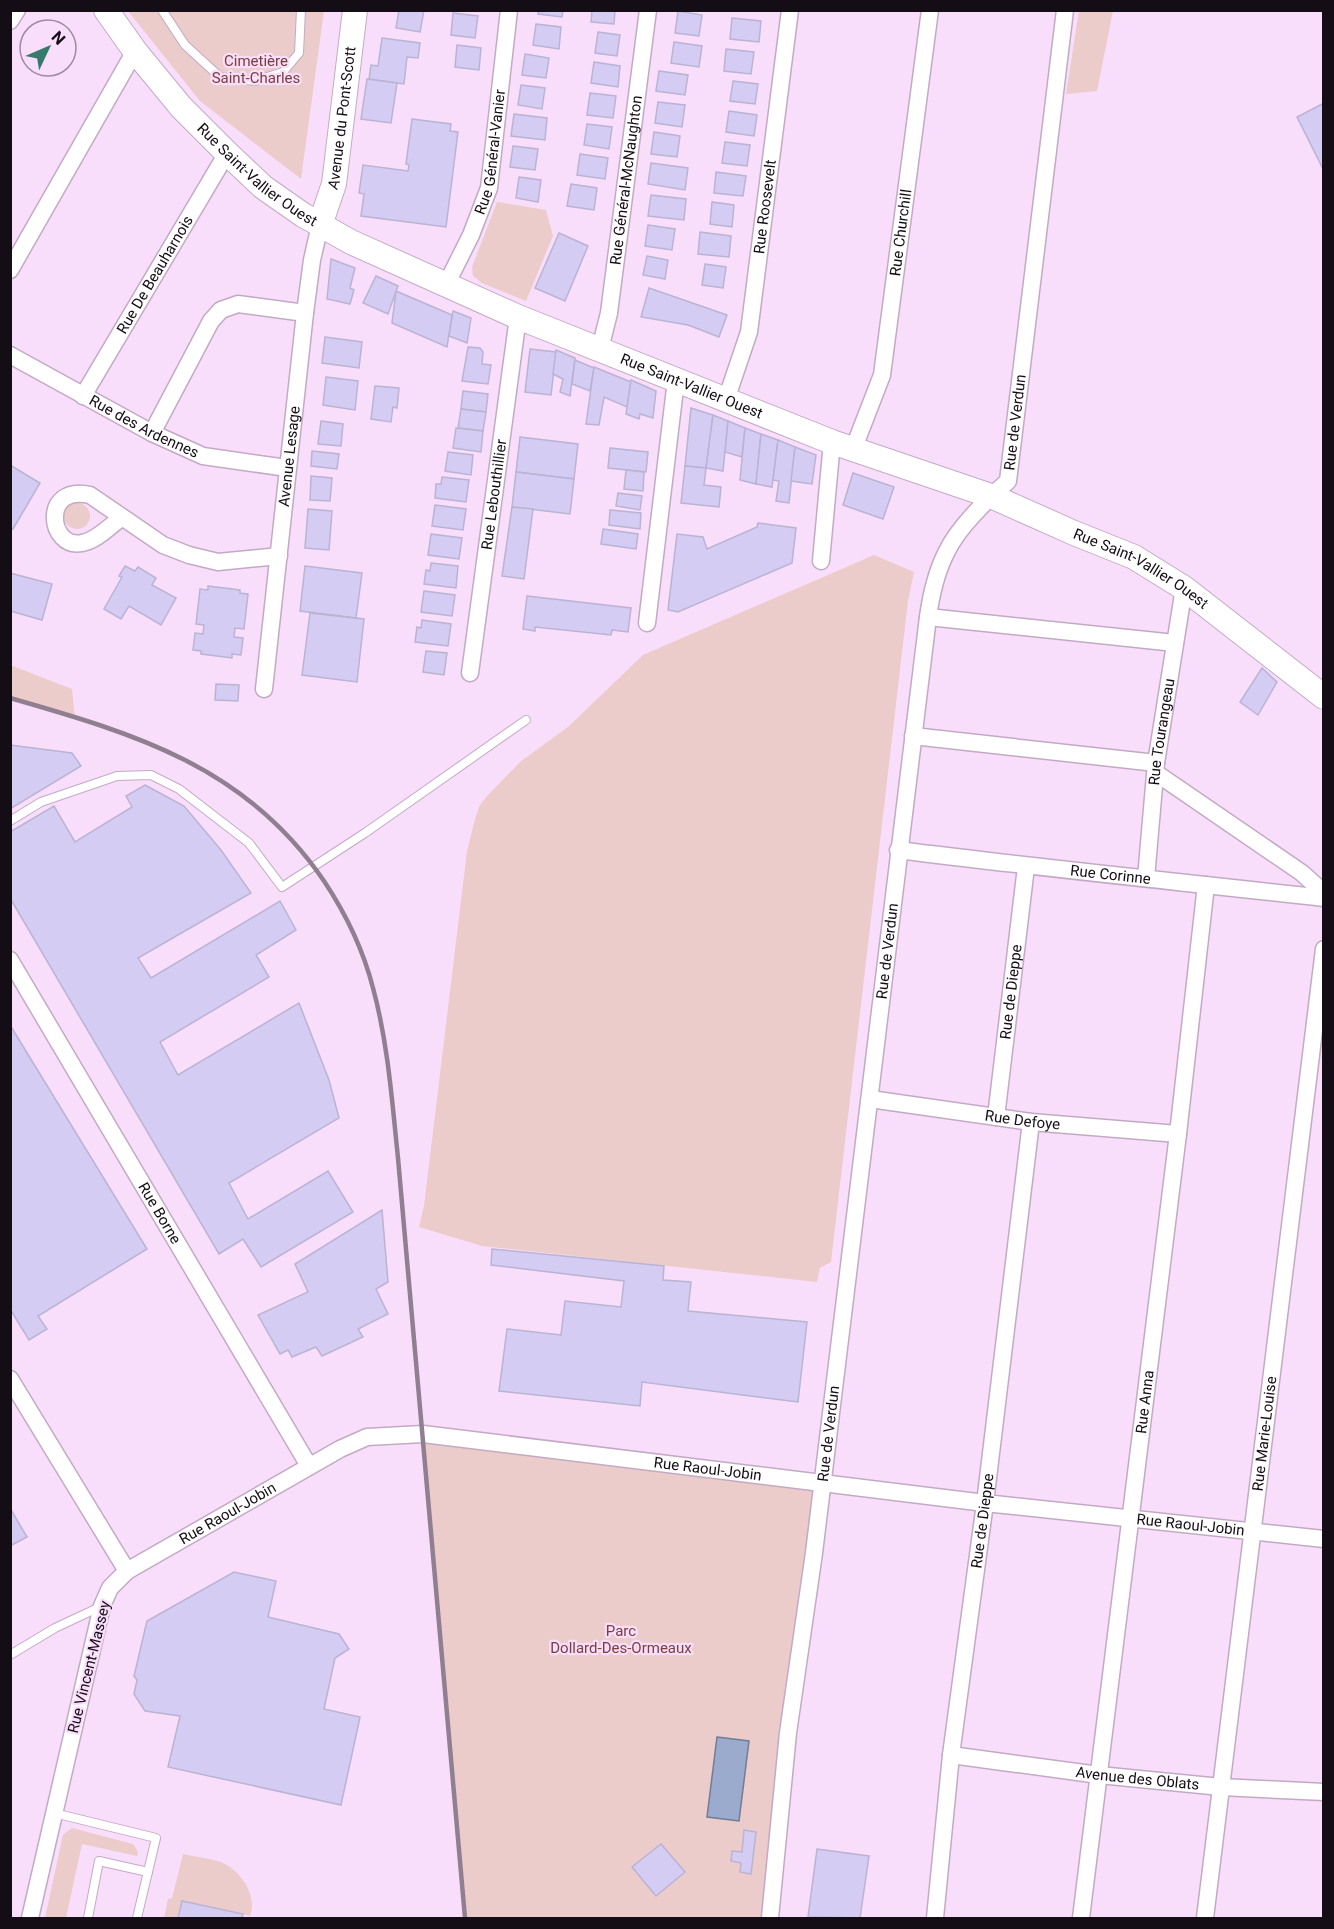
<svg xmlns="http://www.w3.org/2000/svg" width="1334" height="1929" font-family="Roboto,sans-serif">
<style>
.green{fill:#ebccca}
.water{fill:#9babcd;stroke:#737c96;stroke-width:1.5}
.building{fill:#d4ccf2;stroke:#bab3d3;stroke-width:1.5}
.lines{fill:none;stroke-linecap:round;stroke-linejoin:round}
.lane-casing{stroke:#c3aac4;stroke-width:10}
.street-casing{stroke:#c3aac4;stroke-width:19}
.secondary-casing{stroke:#c3aac4;stroke-width:26}
.lane{stroke:#fff;stroke-width:8}
.street{stroke:#fff;stroke-width:16}
.secondary{stroke:#fff;stroke-width:24}
.rail{stroke:#907e91;stroke-width:4.5}
.labels{text-anchor:middle;stroke-width:4.5;stroke-linejoin:round;paint-order:stroke}
.park-label{font-size:15px;fill:#7a3e3d;stroke:#f8defa}
.street-label{font-size:15px;fill:#150d16;stroke:#f8defa}
</style>
<rect width="100%" height="100%" fill="#f8defa"/>
<g class="green">
<path d="M128,11H324L301,179L200,101Z"/>
<path d="M1079,11H1113L1097,91L1066,94Z"/>
<path d="M497,202L546,210L553,236L526,301L482,283L473,276L472,267Z"/>
<circle cx="77" cy="516" r="13"/>
<path d="M874,555L914,572L908,601L831,1262L820,1268L817,1282L482,1246L419,1227L424,1206L467,851L475,819L480,805L487,796L520,762L569,726L643,655Z"/>
<path d="M10,665L72,689L75,719L11,698Z"/>
<path d="M423,1434L821,1481L770,1918H467Z"/>
<path d="M72,1828L133,1844L138,1852L137,1856L82,1844L66,1918H45L63,1835Z"/>
<path d="M183,1854C195,1857 209,1858 221,1862C240,1870 258,1895 250,1916L182,1901L178,1918H164L168,1899L172,1898Z"/>
</g>
<path class="water" d="M717,1737L749,1741L739,1821L707,1817Z"/>
<g class="building">
<path d="M399,10H424L420,32L396,28Z"/>
<path d="M538,10H563L562,17L538,14Z"/>
<path d="M592,10H615L614,24L591,22Z"/>
<path d="M678,11L702,15L699,36L675,33Z"/>
<path d="M453,13L478,16L475,38L451,35Z"/>
<path d="M732,18L761,21L759,42L730,39Z"/>
<path d="M536,24L561,27L559,49L533,45Z"/>
<path d="M598,32L620,35L617,56L595,53Z"/>
<path d="M382,38L420,43L418,58L407,57L404,84L369,79L371,65L378,66Z"/>
<path d="M674,42L702,46L699,67L671,63Z"/>
<path d="M457,45L481,48L479,70L455,67Z"/>
<path d="M726,49L754,52L751,74L724,71Z"/>
<path d="M525,54L549,58L546,78L522,75Z"/>
<path d="M594,62L620,66L618,87L591,83Z"/>
<path d="M659,71L688,75L685,95L656,91Z"/>
<path d="M367,79L397,83L391,123L361,119Z"/>
<path d="M733,81L758,84L755,104L730,101Z"/>
<path d="M521,85L545,88L542,109L518,105Z"/>
<path d="M590,93L616,96L613,118L587,115Z"/>
<path d="M658,102L685,105L682,127L655,123Z"/>
<path d="M1324,103V171L1297,117Z"/>
<path d="M729,111L757,115L754,136L726,132Z"/>
<path d="M514,114L547,118L545,140L511,136Z"/>
<path d="M412,119L451,124L450,131L458,132L446,227L361,216L364,194L359,193L363,165L408,171L409,165L406,164Z"/>
<path d="M587,124L612,127L609,149L584,145Z"/>
<path d="M654,132L680,136L677,157L651,154Z"/>
<path d="M725,142L750,145L747,166L722,163Z"/>
<path d="M513,146L538,149L535,170L510,167Z"/>
<path d="M580,154L608,158L605,179L577,175Z"/>
<path d="M651,163L688,168L685,190L648,184Z"/>
<path d="M716,172L746,176L743,196L714,193Z"/>
<path d="M519,177L541,180L538,202L516,198Z"/>
<path d="M571,184L597,188L594,210L567,206Z"/>
<path d="M651,195L686,199L684,220L648,216Z"/>
<path d="M712,202L734,205L732,227L710,224Z"/>
<path d="M648,225L675,229L672,250L645,246Z"/>
<path d="M700,232L731,236L729,257L698,254Z"/>
<path d="M559,233L588,246L565,301L535,288Z"/>
<path d="M647,256L668,260L665,279L643,275Z"/>
<path d="M331,259L355,268L350,288L354,290L350,304L327,299Z"/>
<path d="M705,264L726,267L723,288L702,285Z"/>
<path d="M376,276L398,286L388,314L363,303Z"/>
<path d="M649,288L727,315L719,337L688,325L641,317Z"/>
<path d="M396,291L452,315L447,347L392,323Z"/>
<path d="M453,311L471,318L467,343L449,336Z"/>
<path d="M325,337L362,342L359,368L322,363Z"/>
<path d="M468,347L480,348L483,352L482,364L491,365L488,384L462,381Z"/>
<path d="M530,349L556,352L551,395L525,392Z"/>
<path d="M556,350L575,358L570,396L560,392L563,379L553,374Z"/>
<path d="M575,360L594,368L590,391L572,384Z"/>
<path d="M594,367L631,382L627,407L604,397L599,425L586,424Z"/>
<path d="M326,377L358,381L355,410L323,405Z"/>
<path d="M631,380L656,391L653,418L640,414L639,419L626,414Z"/>
<path d="M375,386L399,388L397,408L393,407L391,422L371,419Z"/>
<path d="M463,391L488,394L486,412L461,409Z"/>
<path d="M691,408L713,415L706,468L685,466Z"/>
<path d="M461,409L486,412L483,431L458,428Z"/>
<path d="M713,415L728,421L723,471L706,468Z"/>
<path d="M321,421L343,424L341,446L318,444Z"/>
<path d="M728,421L745,428L742,457L725,452Z"/>
<path d="M456,428L483,431L481,452L453,448Z"/>
<path d="M745,428L761,434L756,484L740,480Z"/>
<path d="M761,434L778,440L772,487L756,484Z"/>
<path d="M520,437L578,444L574,479L516,472Z"/>
<path d="M778,440L795,447L789,503L776,501L779,481L773,480Z"/>
<path d="M795,447L816,455L812,484L791,481Z"/>
<path d="M610,448L648,452L646,472L608,468Z"/>
<path d="M312,451L339,454L337,469L311,466Z"/>
<path d="M448,452L473,455L471,475L445,471Z"/>
<path d="M10,465L40,483L13,529L10,528Z"/>
<path d="M685,466L706,468L704,485L721,487L719,507L681,503Z"/>
<path d="M626,470L644,472L643,491L624,489Z"/>
<path d="M516,472L574,479L570,514L512,507Z"/>
<path d="M853,473L894,487L883,519L843,505Z"/>
<path d="M311,476L332,478L330,501L310,500Z"/>
<path d="M442,477L469,480L466,502L435,498L436,484H441Z"/>
<path d="M618,493L642,496L640,510L616,506Z"/>
<path d="M435,505L466,509L463,530L432,526Z"/>
<path d="M512,507L533,509L524,579L502,576Z"/>
<path d="M308,509L332,511L329,550L305,548Z"/>
<path d="M610,510L641,513L640,529L609,525Z"/>
<path d="M758,523L796,528L792,563L678,612L668,610L677,534L703,537L707,549L757,527Z"/>
<path d="M603,529L638,534L636,549L601,544Z"/>
<path d="M431,534L462,538L459,559L428,555Z"/>
<path d="M431,563L458,566L456,588L424,584L426,570L430,571Z"/>
<path d="M125,566L135,571L138,567L156,578L152,585L176,598L161,625L129,606L121,619L104,609L122,577L119,576Z"/>
<path d="M305,566L362,573L356,618L300,611Z"/>
<path d="M10,573L52,584L42,620L10,611Z"/>
<path d="M208,586L240,590V593L248,594L244,629L235,628L234,637L243,638L241,655L232,654V658L201,654V651L193,650L195,633L203,634L204,625L196,624L200,589L208,590Z"/>
<path d="M424,591L455,595L452,616L421,612Z"/>
<path d="M527,596L631,608L628,632L612,630L611,635L535,627V631L523,629Z"/>
<path d="M310,613L364,619L357,682L302,675Z"/>
<path d="M422,620L451,624L448,646L415,642L417,627L421,628Z"/>
<path d="M426,651L447,653L444,675L423,672Z"/>
<path d="M1262,668L1277,682L1258,715L1240,702Z"/>
<path d="M216,684L239,685L238,701L215,700Z"/>
<path d="M10,745L72,753L81,766L10,809Z"/>
<path d="M145,785L184,806L221,850L251,893L138,958L151,978L280,901L296,930L256,955L269,977L160,1042L178,1075L299,1003L329,1080L339,1118L229,1183L248,1219L328,1171L353,1212L261,1267L243,1239L219,1254L10,898V832L54,806L75,842L132,807L126,796Z"/>
<path d="M10,1025L147,1249L38,1316L47,1329L29,1340L10,1309Z"/>
<path d="M382,1210L388,1282L376,1289L388,1314L358,1329L363,1337L322,1356L316,1347L292,1357L288,1350L280,1354L258,1315L308,1292L295,1264Z"/>
<path d="M492,1249L664,1266L663,1280L691,1282L688,1311L807,1322L798,1402L642,1382L640,1406L499,1391L507,1329L561,1335L565,1301L621,1307L624,1281L491,1265Z"/>
<path d="M10,1508L27,1537L10,1546Z"/>
<path d="M234,1572L276,1581L268,1617L339,1634L349,1649L335,1658L324,1709L360,1717L341,1805L168,1767L180,1716L145,1711L134,1694L137,1680L134,1676L147,1621Z"/>
<path d="M744,1830L756,1832L751,1874L740,1872L741,1863L731,1861L732,1851L742,1852Z"/>
<path d="M661,1844L685,1872L656,1896L632,1867Z"/>
<path d="M817,1849L869,1856L860,1918L808,1917Z"/>
<path d="M182,1901L243,1914L242,1918H178Z"/>
</g>
<g class="lines">
<defs>
<g id="lane">
<path d="M162,10L185,45L220,77L255,81L283,72L299,53L301,10"/>
<path d="M10,821L41,802L117,776L151,775L179,789L249,843L282,887L365,833L526,720"/>
<path d="M10,1655L55,1628L102,1606"/>
<path d="M54,1813L156,1838L137,1918"/>
<path d="M88,1918L99,1861L148,1872"/>
</g>
<g id="street">
<path d="M10,21L17,10"/>
<path d="M10,270L135,51"/>
<path id="s1" d="M446,285L471,235L489,188L509,10"/>
<path id="s2" d="M600,349L609,313L648,10"/>
<path id="s3" d="M10,355L152,433L203,456L287,468"/>
<path id="s4" d="M83,396L227,153"/>
<path id="s5" d="M726,400L749,332L790,10"/>
<path d="M152,433L211,321L221,310L238,304L305,313"/>
<path id="s6" d="M853,450L882,375L930,10"/>
<path d="M121,518C110,526 96,541 82,543C49,550 40,484 90,495L163,545L189,555L218,562L279,556"/>
<path d="M821,561L832,442"/>
<path d="M928,617L1175,643"/>
<path d="M647,623L676,380"/>
<path id="s7" d="M470,673L518,317"/>
<path id="s8" d="M264,689L305,313L312,260L320,225"/>
<path d="M913,736L1156,763"/>
<path d="M1156,773L1302,873L1324,893"/>
<path id="s9" d="M898,850C1040,868 1182,882 1324,898"/>
<path id="s10" d="M1146,878L1156,763L1184,588"/>
<path id="s11" d="M10,960L309,1466"/>
<path id="s12" d="M870,1099L1031,1122L1178,1134"/>
<path id="s13" d="M996,1117L1026,867"/>
<path d="M10,1379L127,1571L110,1588L102,1606L30,1918"/>
<path id="s14" d="M127,1571L340,1449L367,1437L423,1434L985,1503L1324,1539"/>
<path id="s15" d="M951,1755L1099,1775L1221,1787L1324,1792"/>
<path id="s16" d="M770,1918L788,1733L814,1553L928,617C931,595 936,573 946,553C958,527 987,500 1008,481L1065,10"/>
<path id="s17" d="M935,1918L951,1755L985,1503L1031,1122"/>
<path id="s18" d="M1081,1918L1178,1134L1206,885"/>
<path id="s19" d="M1205,1918L1324,949"/>
</g>
<g id="secondary">
<path id="s20" d="M106,10L135,51L181,107L227,153L263,187L303,215L351,242L518,317L832,442L991,496L1074,533L1134,557L1184,588L1324,697"/>
<path id="s21" d="M320,225L334,184L355,10"/>
</g>
</defs>
<use href="#lane" class="lane-casing"/>
<use href="#street" class="street-casing"/>
<use href="#secondary" class="secondary-casing"/>
<use href="#lane" class="lane"/>
<use href="#street" class="street"/>
<use href="#secondary" class="secondary"/>
<path class="rail" d="M10,698C136,734 247,767 324,881C346,914 363,949 373,988C388,1043 392,1101 398,1158L465,1918"/>
</g>
<g class="labels">
<g class="park-label">
<text x="256" y="66">Cimetière<tspan x="256" dy="17">Saint-Charles</tspan></text>
<text x="621" y="1636">Parc<tspan x="621" dy="17">Dollard-Des-Ormeaux</tspan></text>
</g>
<g class="street-label">
<text dy="5" stroke="none"><textPath href="#s21" startOffset="110">Avenue du Pont-Scott</textPath></text>
<text dy="5" stroke="none"><textPath href="#s1" startOffset="142">Rue Général-Vanier</textPath></text>
<text dy="5" stroke="none"><textPath href="#s20" startOffset="225">Rue Saint-Vallier Ouest</textPath></text>
<text dy="5" stroke="none"><textPath href="#s2" startOffset="171">Rue Général-McNaughton</textPath></text>
<text dy="5" stroke="none"><textPath href="#s5" startOffset="198">Rue Roosevelt</textPath></text>
<text dy="5" stroke="none"><textPath href="#s6" startOffset="224">Rue Churchill</textPath></text>
<text dy="5" stroke="none"><textPath href="#s4" startOffset="141">Rue De Beauharnois</textPath></text>
<text dy="5" stroke="none"><textPath href="#s20" startOffset="711">Rue Saint-Vallier Ouest</textPath></text>
<text dy="5" stroke="none"><textPath href="#s16" startOffset="1532">Rue de Verdun</textPath></text>
<text dy="5" stroke="none"><textPath href="#s3" startOffset="152">Rue des Ardennes</textPath></text>
<text dy="5" stroke="none"><textPath href="#s8" startOffset="234">Avenue Lesage</textPath></text>
<text dy="5" stroke="none"><textPath href="#s7" startOffset="180">Rue Lebouthillier</textPath></text>
<text dy="5" stroke="none"><textPath href="#s20" startOffset="1197">Rue Saint-Vallier Ouest</textPath></text>
<text dy="5" stroke="none"><textPath href="#s10" startOffset="147">Rue Tourangeau</textPath></text>
<text dy="5" stroke="none"><textPath href="#s9" startOffset="214">Rue Corinne</textPath></text>
<text dy="5" stroke="none"><textPath href="#s16" startOffset="974">Rue de Verdun</textPath></text>
<text dy="5" stroke="none"><textPath href="#s13" startOffset="126">Rue de Dieppe</textPath></text>
<text dy="5" stroke="none"><textPath href="#s12" startOffset="154">Rue Defoye</textPath></text>
<text dy="5" stroke="none"><textPath href="#s11" startOffset="294">Rue Borne</textPath></text>
<text dy="5" stroke="none"><textPath href="#s18" startOffset="520">Rue Anna</textPath></text>
<text dy="5" stroke="none"><textPath href="#s16" startOffset="488">Rue de Verdun</textPath></text>
<text dy="5" stroke="none"><textPath href="#s19" startOffset="488">Rue Marie-Louise</textPath></text>
<text dy="5" stroke="none"><textPath href="#s14" startOffset="618">Rue Raoul-Jobin</textPath></text>
<text dy="5" stroke="none"><textPath href="#s14" startOffset="116">Rue Raoul-Jobin</textPath></text>
<text dy="5" stroke="none"><textPath href="#s17" startOffset="400">Rue de Dieppe</textPath></text>
<text dy="5" stroke="none"><textPath href="#s14" startOffset="1104">Rue Raoul-Jobin</textPath></text>
<text transform="translate(89 1667) rotate(-76)" y="5">Rue Vincent-Massey</text>
<text dy="5" stroke="none"><textPath href="#s15" startOffset="188">Avenue des Oblats</textPath></text>
</g>
</g>
<rect width="1334" height="1929" fill="none" stroke="#150d16" stroke-width="24"/>
<g transform="translate(48 48) rotate(46)"><circle r="28" fill="#f8defa" stroke="#9d8a9f" stroke-width="1.5"/>
<path d="M0-4.5L10 22L0 15L-10 22Z" fill="#377a6d"/>
<text y="-9" font-size="16" font-weight="bold" text-anchor="middle" fill="#150d16">N</text>
</g>
</svg>
